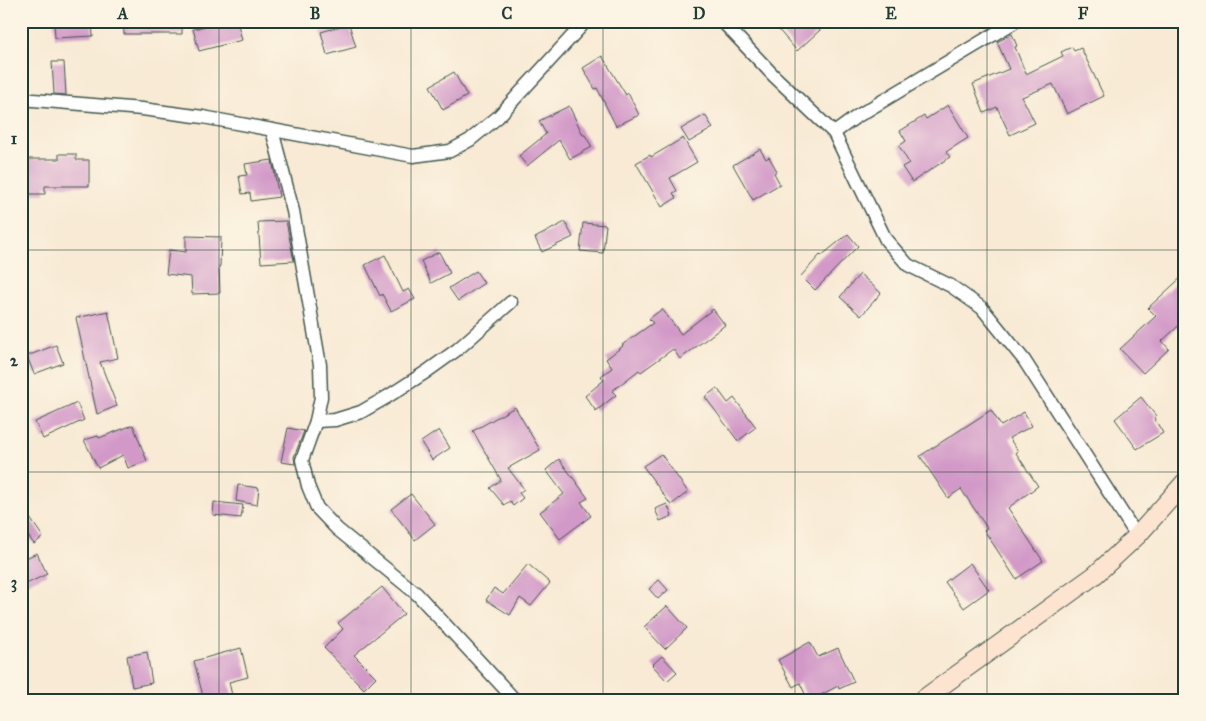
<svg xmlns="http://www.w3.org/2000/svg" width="1206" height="721" font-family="'IM FELL Great Primer',serif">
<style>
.building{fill:#d299c8}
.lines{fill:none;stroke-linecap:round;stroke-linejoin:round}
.street-casing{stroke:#40574c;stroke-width:15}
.secondary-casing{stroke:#40574c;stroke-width:20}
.street{stroke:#fff;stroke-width:12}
.secondary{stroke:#fde4d0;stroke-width:18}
.grid{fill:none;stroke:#1f3d34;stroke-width:1;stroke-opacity:0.55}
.neatline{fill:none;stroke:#1f3d34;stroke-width:2}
.grid-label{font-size:16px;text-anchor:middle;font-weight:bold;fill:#1f3d34}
</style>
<rect width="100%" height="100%" fill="#fcf5e5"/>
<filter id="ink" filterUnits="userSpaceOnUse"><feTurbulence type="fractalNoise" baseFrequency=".02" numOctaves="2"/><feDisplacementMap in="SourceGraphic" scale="10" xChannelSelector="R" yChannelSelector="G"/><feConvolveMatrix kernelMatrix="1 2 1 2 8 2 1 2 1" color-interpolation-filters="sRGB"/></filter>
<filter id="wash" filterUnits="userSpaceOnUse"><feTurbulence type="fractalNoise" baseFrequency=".0096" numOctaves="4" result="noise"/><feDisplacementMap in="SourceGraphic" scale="20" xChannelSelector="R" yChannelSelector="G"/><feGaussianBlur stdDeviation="1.12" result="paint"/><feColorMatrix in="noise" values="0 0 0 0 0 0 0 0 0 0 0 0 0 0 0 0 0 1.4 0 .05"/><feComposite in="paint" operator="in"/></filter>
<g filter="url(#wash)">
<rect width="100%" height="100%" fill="#f8ead4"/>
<g id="blocks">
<g class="building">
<path d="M54,21H92L93,36L55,38Z"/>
<path d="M123,21H182V34H124Z"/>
<path d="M226,21H237L242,40L199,51L193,29Z"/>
<path d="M771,21H830L797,51Z"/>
<path d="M349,24L356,47L327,55L321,32Z"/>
<path d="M1012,34L1017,46L1015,47L1026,74L1063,56L1061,52L1072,47L1074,51L1081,48L1104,96L1067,114L1053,84L1022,97L1035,123L1010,135L997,107L984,113L973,84L1009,69L997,42Z"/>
<path d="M602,56L626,95L628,93L639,115L616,126L597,88L595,89L583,68Z"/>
<path d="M52,62H64L66,95L54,94Z"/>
<path d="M454,72L467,96L443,110L430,86Z"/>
<path d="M948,105L968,138L946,152L950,157L912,182L902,167L909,163L899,146L906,141L900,131L924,116L926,119Z"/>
<path d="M569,106L583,135H585L592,147L570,159L559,140L527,166L519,156L546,134L539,121Z"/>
<path d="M705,115L713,128L689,142L681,129Z"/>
<path d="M683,138L697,162L670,178L677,191L673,193L676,198L662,207L636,163L650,155L651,157Z"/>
<path d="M760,149L766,159L769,157L777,171L774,173L780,184L753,200L733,165Z"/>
<path d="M59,154H76V160H89V186H45V194H21L22,159H59Z"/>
<path d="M272,160L279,197L251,201L250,193L242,194L239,176L247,175L245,164Z"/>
<path d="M286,221L294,261L261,263L258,222Z"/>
<path d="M565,222L573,237L542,252L535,238Z"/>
<path d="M583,223L606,225L603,253L580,251Z"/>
<path d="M848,234L858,246L815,290L801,276L820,255L821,256Z"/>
<path d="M186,236L221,237L220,266H219L220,293L192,294L191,277L166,274L169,250L186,252Z"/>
<path d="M439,252L450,273L431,283L421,261Z"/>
<path d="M385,255L403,292L409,289L415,299L391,311L382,294L380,296L365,265Z"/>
<path d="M476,271L484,283L458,301L449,288Z"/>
<path d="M860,274L881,293L861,316L840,297Z"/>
<path d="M1185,274V320L1162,341L1169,349L1143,373L1120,349L1156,316L1148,308Z"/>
<path d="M662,309L681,334L713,309L725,325L680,359L673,349L641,372L639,370L612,391L616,395L596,411L585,396L604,380L601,376L612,368L606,359L623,346L622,345L653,323L649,319Z"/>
<path d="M108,311L118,358L100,362L117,406L97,414L76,318Z"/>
<path d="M56,345L63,363L34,374L27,356Z"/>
<path d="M717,388L728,403L734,398L756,427L738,441L705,397Z"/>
<path d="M1141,397L1156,416L1154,418L1163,433L1137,449L1115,419Z"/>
<path d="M77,403L84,420L43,439L35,422Z"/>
<path d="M515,407L540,450L508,468L524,489L519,493L523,498L513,506L510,501L504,505L490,488L501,480L473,431Z"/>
<path d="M991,410L1001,426L1024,412L1032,426L1009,438L1018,451L1016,453L1038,486L1008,508L1043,561L1016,579L984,530L987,528L961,489L948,498L920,456Z"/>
<path d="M133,425L147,461L128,468L123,455L98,468L84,440L98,436L99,438Z"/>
<path d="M288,428L304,431L294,457L295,464L281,462Z"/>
<path d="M439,430L450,448L432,460L421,442Z"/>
<path d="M661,454L688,492L671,505L643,466Z"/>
<path d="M559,459L588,498L581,502L591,516L560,539L540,512L564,494L546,470Z"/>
<path d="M238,485L259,488L257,505L236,501Z"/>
<path d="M411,494L435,524L415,540L391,509Z"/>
<path d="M214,502L243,505L241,518L213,515Z"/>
<path d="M667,504L672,516L660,521L655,509Z"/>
<path d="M21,505L43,537L34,544L21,526Z"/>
<path d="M37,553L47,574L26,584L21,574V560Z"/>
<path d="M970,563L989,590L964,608L945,582Z"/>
<path d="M528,564L550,583L531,606L520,598L510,615L486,600L494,588L503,594Z"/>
<path d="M659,580L668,590L658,599L649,589Z"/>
<path d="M382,587L404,614L354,655L376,677L364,689L324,648L343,629L338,623Z"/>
<path d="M667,606L687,628L665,649L644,627Z"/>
<path d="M810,642L818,657L838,648L854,682L839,689L838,686L811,700H808L800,683L793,687L778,660Z"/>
<path d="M241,648L248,677L229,682L233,700H204L194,661Z"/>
<path d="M147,652L152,683L132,687L127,656Z"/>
<path d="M662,656L677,672L667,681L652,665Z"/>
</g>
</g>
</g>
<g filter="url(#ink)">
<use href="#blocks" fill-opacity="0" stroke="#40574c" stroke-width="1"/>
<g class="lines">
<defs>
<g id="street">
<path d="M722,21L774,76L834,133L886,240L908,265L951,286L982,308L1024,360L1137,536"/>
<path d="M21,99L142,109L203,117L413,156L450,151L470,140L498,117L586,21"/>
<path d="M272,130L293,211L320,365L321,397L316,421L302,460L308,486L317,508L337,529L417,594L515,700"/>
<path d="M834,133L856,117L1016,21"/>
<path d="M316,421L335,420L361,412L387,397L426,372L458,349L511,302"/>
</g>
<path id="secondary" d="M922,700L1095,575L1137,536L1185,482"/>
</defs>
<use href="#street" class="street-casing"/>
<use href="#secondary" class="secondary-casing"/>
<use href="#street" class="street"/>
<use href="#secondary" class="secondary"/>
</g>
</g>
<path class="grid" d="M219,21V700M411,21V700M603,21V700M795,21V700M987,21V700M21,250H1185M21,472H1185"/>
<rect width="1206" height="721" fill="none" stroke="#fcf5e5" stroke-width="55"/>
<rect x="28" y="28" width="1150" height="666" class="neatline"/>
<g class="grid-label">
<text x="123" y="19">A</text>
<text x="315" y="19">B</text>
<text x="507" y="19">C</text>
<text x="699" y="19">D</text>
<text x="891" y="19">E</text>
<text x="1083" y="19">F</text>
<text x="14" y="144">1</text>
<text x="14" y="366">2</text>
<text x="14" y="588">3</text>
</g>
</svg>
